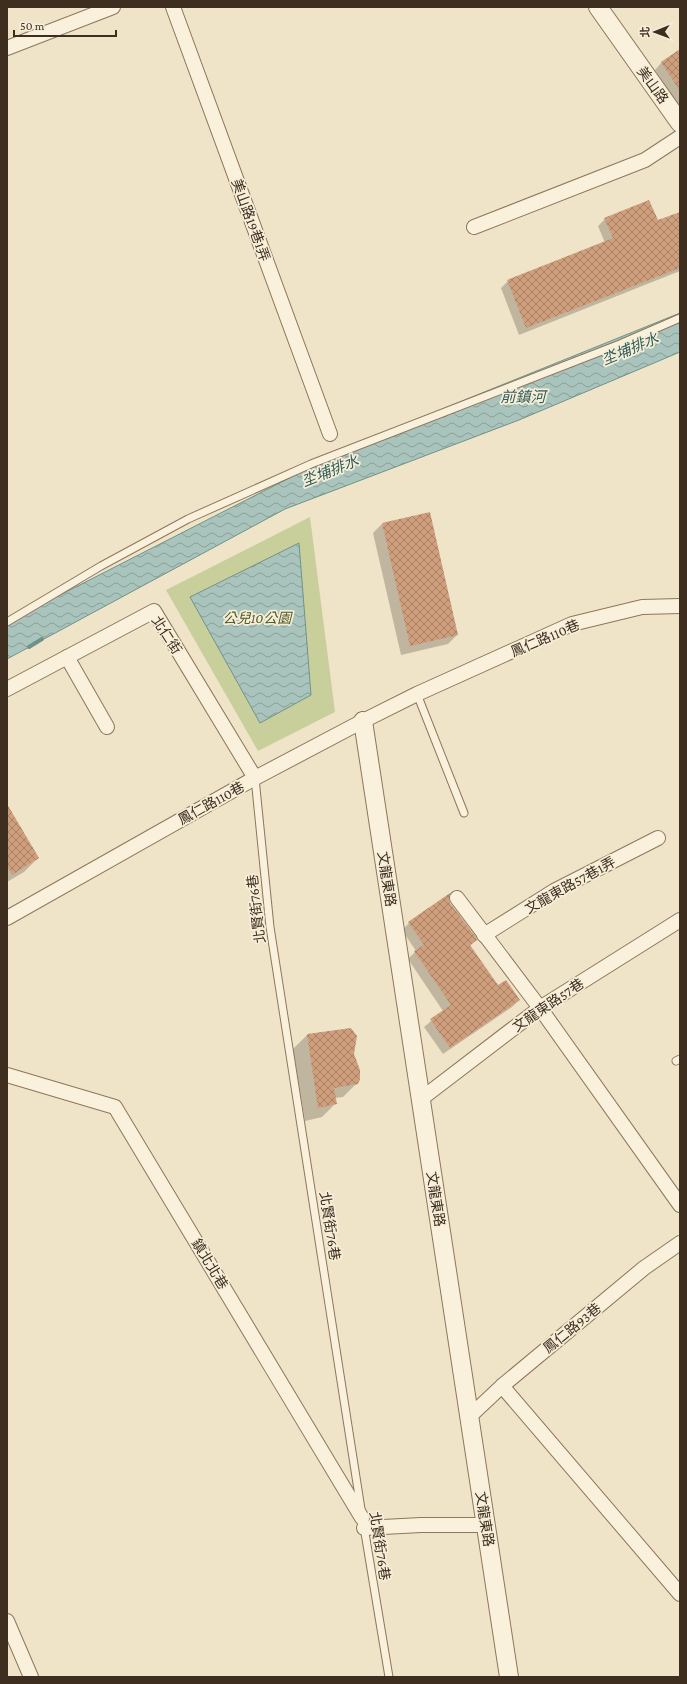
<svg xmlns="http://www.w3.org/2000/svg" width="687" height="1684" font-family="'Crimson Pro','Noto Sans TC',serif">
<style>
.green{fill:#c9cf9b}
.water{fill:url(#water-waves);stroke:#6f938a}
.shadow{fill:#0003}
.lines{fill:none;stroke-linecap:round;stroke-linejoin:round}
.stream{stroke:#6f938a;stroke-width:4}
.building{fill:url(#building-cross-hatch)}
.service-casing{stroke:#8d765c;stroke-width:9}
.minor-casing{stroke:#8d765c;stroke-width:16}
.tertiary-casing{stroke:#8d765c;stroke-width:20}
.service{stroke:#faf1dc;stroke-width:7}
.minor{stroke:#faf1dc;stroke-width:14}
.tertiary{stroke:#faf1dc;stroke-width:18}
.labels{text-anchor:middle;stroke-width:3.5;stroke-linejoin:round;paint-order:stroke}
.street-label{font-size:14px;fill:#3d2e20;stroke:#f7eed8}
.park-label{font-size:14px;font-style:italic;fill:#4d5a26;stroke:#f7eed8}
.water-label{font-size:15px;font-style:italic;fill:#2f5d5a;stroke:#f7eed8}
</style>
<defs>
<pattern id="water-waves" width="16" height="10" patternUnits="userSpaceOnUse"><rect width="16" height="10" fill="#a9c4bc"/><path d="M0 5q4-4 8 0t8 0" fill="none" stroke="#8ba098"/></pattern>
<pattern id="building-cross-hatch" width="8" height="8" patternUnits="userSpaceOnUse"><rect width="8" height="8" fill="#cf9f7d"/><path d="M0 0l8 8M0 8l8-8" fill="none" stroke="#a98266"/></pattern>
</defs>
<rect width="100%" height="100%" fill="#f0e4c8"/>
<path class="green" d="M310,517L335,712L258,751L166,590Z"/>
<g class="water">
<path d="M680,313V352L519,420L285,509L7,659V622L358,443Z"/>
<path d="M299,543L311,695L260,723L190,597Z"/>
</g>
<g class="shadow">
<path d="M680,50V108L655,70L661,63Z"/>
<path d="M680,213V271L519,335L501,288L508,281L605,243L598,226L605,219L657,222Z"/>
<path d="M382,524L457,635L448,644L401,655L373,533Z"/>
<path d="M7,806L38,858L24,872L7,882Z"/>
<path d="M449,904L476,940L470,946L498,987L519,1000L512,1007L443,1054L424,1027L443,1011L408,959L416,951L402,930L409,923Z"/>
<path d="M350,1029L357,1083L343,1097L335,1098L336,1103L322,1117L305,1121L293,1049L307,1035Z"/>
</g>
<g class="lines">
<path class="stream" d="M29,647L42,639"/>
</g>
<g class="building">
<path d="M680,49V91L661,62Z"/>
<path d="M649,200L658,220L680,212V268L526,328L507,280L613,238L604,218Z"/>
<path d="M430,512L458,635L410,646L382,523Z"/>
<path d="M7,804L39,858L12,875L7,866Z"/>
<path d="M450,893L449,899L450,903L476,937L477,940L470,945L498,985L506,980L520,1000L450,1048L430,1019L451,1005L414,951L424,945L408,922Z"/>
<path d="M351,1028L357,1036L354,1054L360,1070V1079L358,1084L334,1088L337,1104L318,1108L307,1034Z"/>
</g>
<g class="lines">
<defs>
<g id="service">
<path d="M7,622L101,566L188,519L311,464L620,344L680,318"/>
<path d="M417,694L464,813"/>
<path d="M255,778L270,927L361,1509"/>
<path d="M676,1061L680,1059"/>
<path d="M364,1527L389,1677"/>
</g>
<g id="minor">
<path d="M173,7L330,434"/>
<path d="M7,48L113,7"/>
<path d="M474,227L645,160L680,137"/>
<path d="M67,657L107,727"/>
<path d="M7,689L154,611L255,778"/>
<path d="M457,898L540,1008L680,1205"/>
<path d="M7,918L255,778L363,721L417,694L572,624L642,607L680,606"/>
<path d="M484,935L554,891L658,838"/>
<path d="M7,1075L115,1107L362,1518"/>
<path d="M421,1099L540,1008L680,920"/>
<path d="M502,1386L680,1594"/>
<path d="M469,1417L502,1386L644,1268L680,1243"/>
<path d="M364,1528L421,1525H486"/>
<path d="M7,1621L31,1677"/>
</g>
<g id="tertiary">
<path d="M598,7L680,123"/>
<path d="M363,721L509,1677"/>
</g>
</defs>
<use href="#service" class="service-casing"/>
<use href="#minor" class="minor-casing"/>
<use href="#tertiary" class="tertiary-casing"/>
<use href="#service" class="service"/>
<use href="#minor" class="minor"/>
<use href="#tertiary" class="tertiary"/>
</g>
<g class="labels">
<g class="street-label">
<text transform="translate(653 85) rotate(54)" y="5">美山路</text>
<text transform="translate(251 220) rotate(70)" y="5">美山路19巷1弄</text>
<text transform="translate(167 635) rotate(57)" y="5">北仁街</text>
<text transform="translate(545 638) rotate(-23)" y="5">鳳仁路110巷</text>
<text transform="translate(211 803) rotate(-29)" y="5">鳳仁路110巷</text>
<text transform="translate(387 879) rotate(81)" y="5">文龍東路</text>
<text transform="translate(570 885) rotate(-29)" y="5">文龍東路57巷1弄</text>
<text transform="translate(256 909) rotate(-97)" y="5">北賢街76巷</text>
<text transform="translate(548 1005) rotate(-34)" y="5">文龍東路57巷</text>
<text transform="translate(436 1199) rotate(81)" y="5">文龍東路</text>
<text transform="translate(330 1226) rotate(81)" y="5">北賢街76巷</text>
<text transform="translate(210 1264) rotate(59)" y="5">鎮北北巷</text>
<text transform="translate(572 1328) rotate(-39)" y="5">鳳仁路93巷</text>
<text transform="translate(485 1519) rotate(81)" y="5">文龍東路</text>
<text transform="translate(380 1546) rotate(81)" y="5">北賢街76巷</text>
</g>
<g class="park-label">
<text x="257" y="623">公兒10公園</text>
</g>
<g class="water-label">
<text transform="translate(630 349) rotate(-23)" y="5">坔埔排水</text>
<text x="523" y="402">前鎮河</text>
<text transform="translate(330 471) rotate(-22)" y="5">坔埔排水</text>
</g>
</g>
<rect width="687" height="1684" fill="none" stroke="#3d2e20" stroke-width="16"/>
<g transform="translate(655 32) rotate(269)" stroke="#f7eed8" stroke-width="3" paint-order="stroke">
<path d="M0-3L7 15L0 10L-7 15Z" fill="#3d2e20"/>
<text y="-6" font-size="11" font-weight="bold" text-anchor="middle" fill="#3d2e20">北</text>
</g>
<path d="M14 30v6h102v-6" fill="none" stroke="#3d2e20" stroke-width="2"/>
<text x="20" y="30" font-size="12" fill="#3d2e20" stroke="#f7eed8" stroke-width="3" paint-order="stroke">50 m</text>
</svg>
